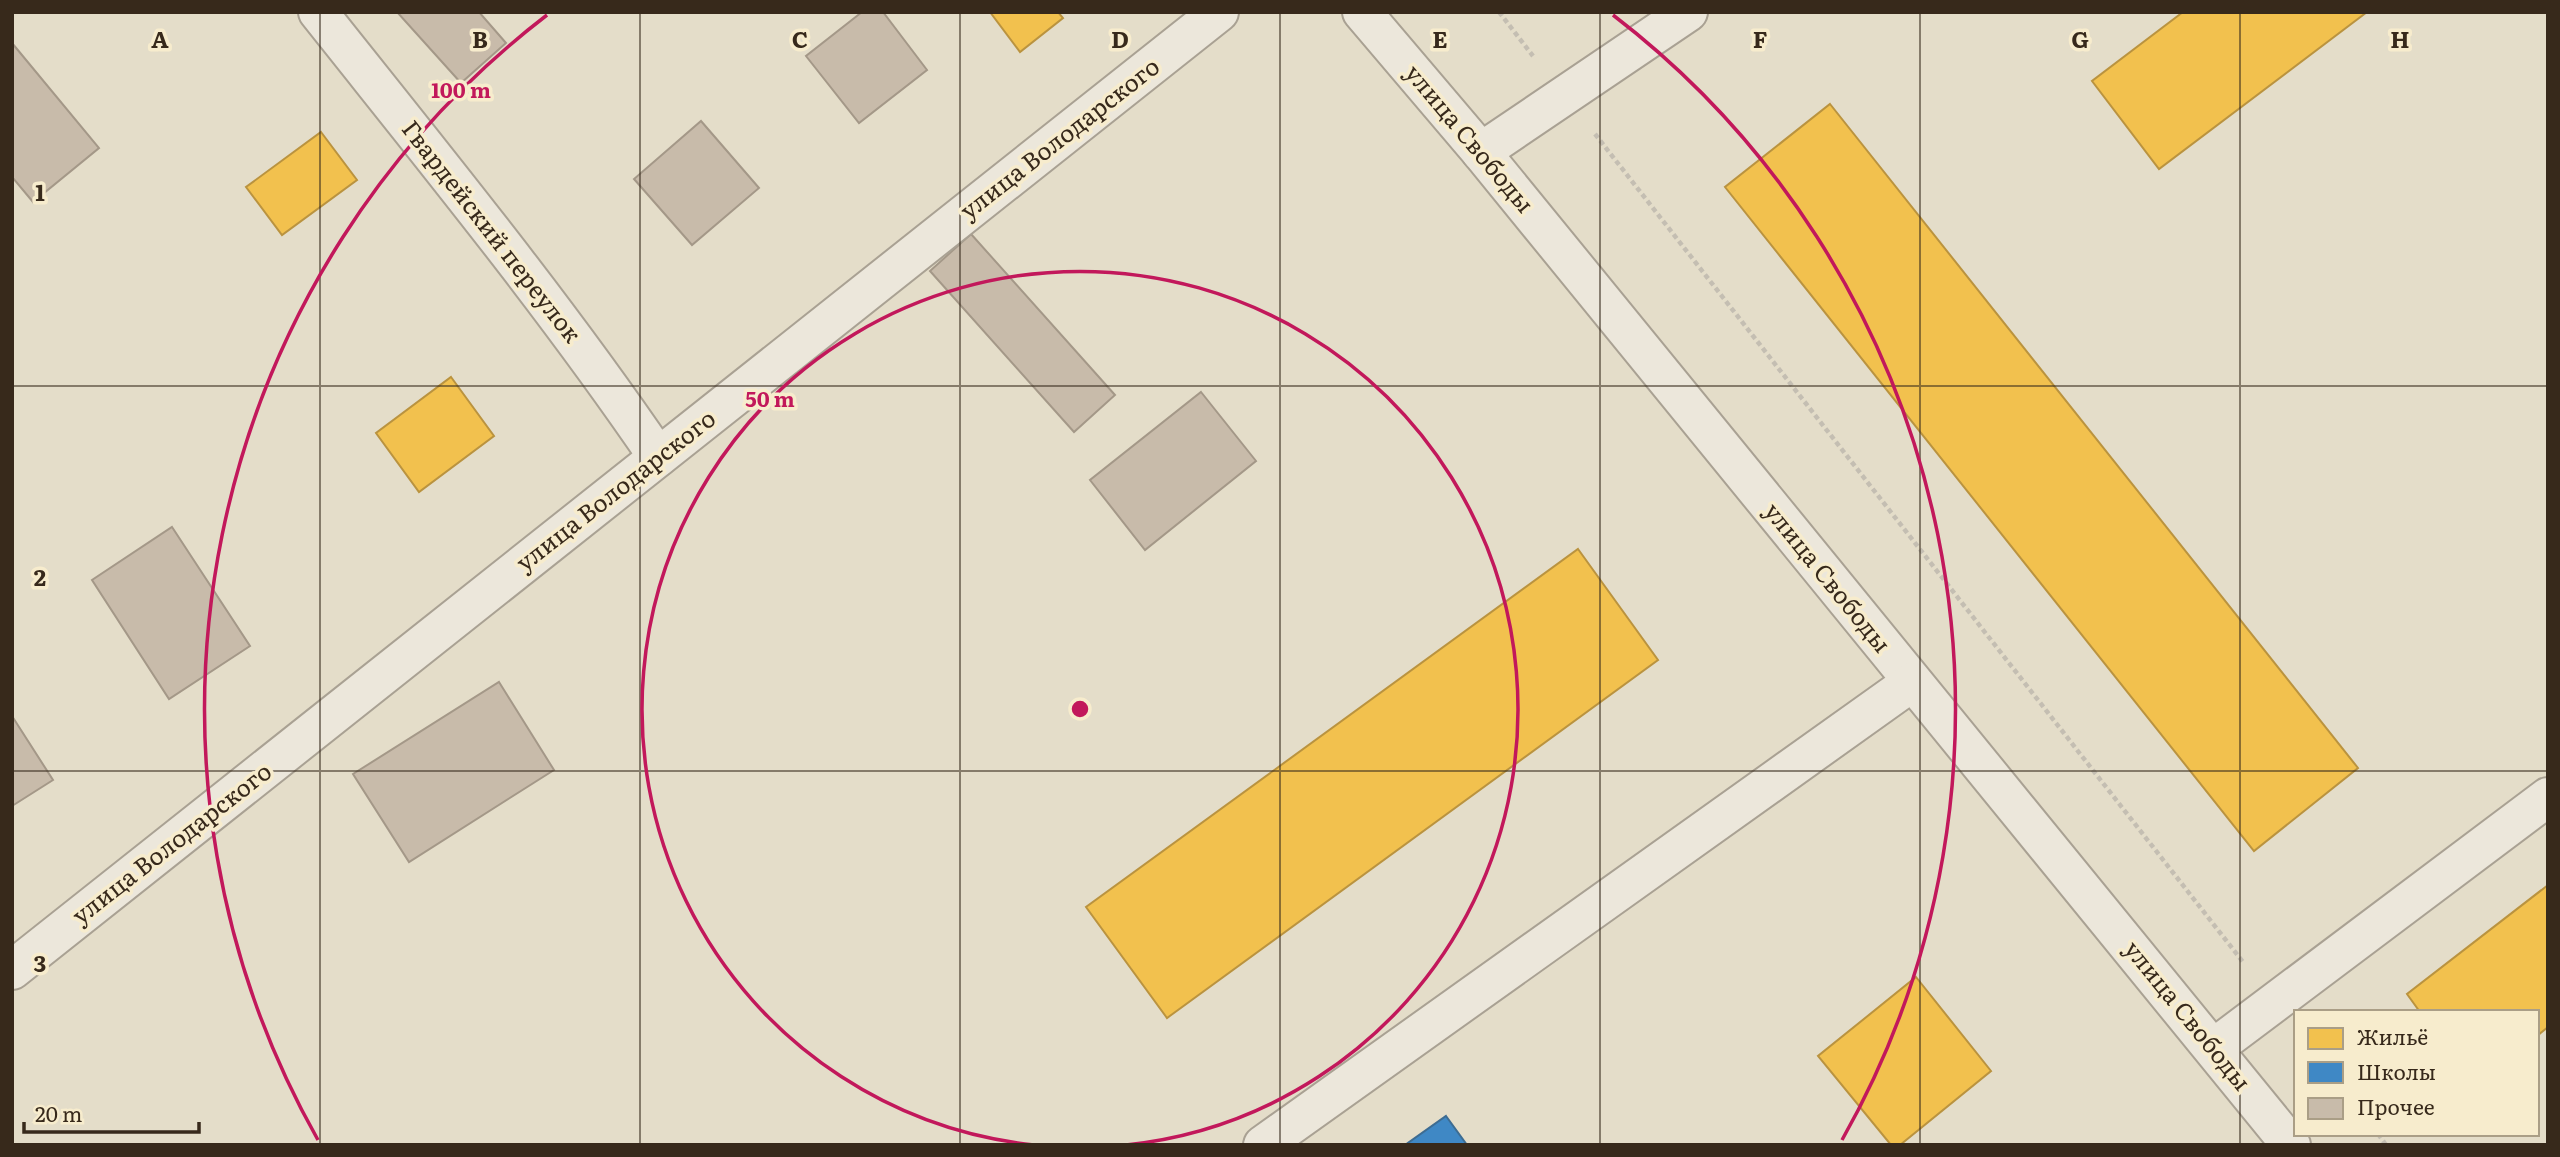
<svg xmlns="http://www.w3.org/2000/svg" width="2560" height="1157" font-family="Literata,serif">
<style>
.homes{fill:#f2c14e;stroke:#ba933f;stroke-width:2}
.schools{fill:#3f88c5;stroke:#3d6c92;stroke-width:2}
.building{fill:#c8bbaa;stroke:#a49888;stroke-width:2}
.lines{fill:none;stroke-linecap:round;stroke-linejoin:round}
.minor-casing{stroke:#a9a193;stroke-width:42}
.path{stroke:#c4beb2;stroke-width:4.5;stroke-dasharray:5 3.5;stroke-linecap:butt}
.minor{stroke:#ece7db;stroke-width:38}
.grid{fill:none;stroke:#37291b;stroke-width:2;stroke-opacity:0.55}
.ring{fill:none;stroke:#c2185b;stroke-width:3.5}
.labels{text-anchor:middle;stroke-width:7;stroke-linejoin:round;paint-order:stroke}
.street-label{font-size:24px;fill:#37291b;stroke:#f7eccd}
.grid-label{font-size:23px;text-anchor:middle;font-weight:bold;fill:#37291b;stroke:#f7eccd;stroke-width:7;stroke-linejoin:round;paint-order:stroke}
.centre{fill:#c2185b;stroke:#f7eccd;stroke-width:3.5}
.ring-label{font-size:21px;text-anchor:middle;font-weight:bold;fill:#c2185b;stroke:#f7eccd;stroke-width:7;stroke-linejoin:round;paint-order:stroke}
</style>
<rect width="100%" height="100%" fill="#e4ddc9"/>
<g class="homes">
<path d="M990,12H1058L1063,18L1020,52Z"/>
<path d="M2183,12H2367L2159,169L2092,81Z"/>
<path d="M1830,104L2358,768L2254,851L1725,187Z"/>
<path d="M321,132L357,180L282,235L246,187Z"/>
<path d="M451,377L494,436L419,492L376,433Z"/>
<path d="M1578,549L1658,660L1167,1018L1086,907Z"/>
<path d="M2548,885V1027L2537,1036V1012H2420L2407,994Z"/>
<path d="M1916,977L1991,1071L1900,1145H1891L1818,1056Z"/>
</g>
<path class="schools" d="M1446,1116L1467,1145H1405Z"/>
<g class="building">
<path d="M397,12H479L506,43L461,83Z"/>
<path d="M862,12H883L927,70L859,123L806,56Z"/>
<path d="M12,43L99,148L33,202L12,177Z"/>
<path d="M701,121L759,188L692,245L634,179Z"/>
<path d="M971,234L1115,395L1074,432L930,271Z"/>
<path d="M1201,392L1256,461L1145,550L1090,480Z"/>
<path d="M172,527L250,646L169,699L92,580Z"/>
<path d="M499,682L554,770L409,862L353,774Z"/>
<path d="M12,716L53,780L12,806Z"/>
</g>
<g class="lines">
<defs>
<g id="minor">
<path d="M318,12C434,158 553,303 658,457"/>
<path d="M1362,12L1481,152L2291,1145"/>
<path d="M1481,152L1688,12"/>
<path d="M12,970L1219,12"/>
<path d="M2214,1048L2548,797"/>
<path d="M1263,1145L1912,682"/>
</g>
</defs>
<use href="#minor" class="minor-casing"/>
<g class="path">
<path d="M1499,12L1533,56"/>
<path d="M1595,134L2243,962"/>
<path d="M2378,1134L2386,1145"/>
</g>
<use href="#minor" class="minor"/>
</g>
<path class="grid" d="M320,12V1145M640,12V1145M960,12V1145M1280,12V1145M1600,12V1145M1920,12V1145M2240,12V1145M12,386H2548M12,771H2548"/>
<g class="ring">
<path d="M1034 1145A438 438 0 1 1 1126 1145"/>
<path d="M318 1140A875 875 0 0 1 547 15M1613 15A875 875 0 0 1 1842 1140"/>
</g>
<g class="labels">
<g class="street-label">
<text transform="translate(1060 139) rotate(-38)" y="8">улица Володарского</text>
<text transform="translate(1469 139) rotate(50)" y="8">улица Свободы</text>
<text transform="translate(491 232) rotate(52)" y="8">Гвардейский переулок</text>
<text transform="translate(616 491) rotate(-38)" y="8">улица Володарского</text>
<text transform="translate(1827 578) rotate(51)" y="8">улица Свободы</text>
<text transform="translate(172 844) rotate(-38)" y="8">улица Володарского</text>
<text transform="translate(2187 1016) rotate(51)" y="8">улица Свободы</text>
</g>
</g>
<g class="grid-label">
<text x="160" y="48">A</text>
<text x="480" y="48">B</text>
<text x="800" y="48">C</text>
<text x="1120" y="48">D</text>
<text x="1440" y="48">E</text>
<text x="1760" y="48">F</text>
<text x="2080" y="48">G</text>
<text x="2400" y="48">H</text>
<text x="40" y="201">1</text>
<text x="40" y="586">2</text>
<text x="40" y="972">3</text>
</g>
<circle cx="1080" cy="709" r="10" class="centre"/>
<g class="ring-label">
<text x="461" y="98">100 m</text>
<text x="770" y="407">50 m</text>
</g>
<rect width="2560" height="1157" fill="none" stroke="#37291b" stroke-width="28"/>
<rect x="2294" y="1010" width="245" height="126" fill="#f7eccd" stroke="#aa9e86" stroke-width="2"/>
<rect x="2308" y="1028" width="35" height="21" fill="#f2c14e" stroke="#aa9e86" stroke-width="2"/>
<text x="2357" y="1045" font-size="21" fill="#37291b">Жильё</text>
<rect x="2308" y="1062" width="35" height="21" fill="#3f88c5" stroke="#aa9e86" stroke-width="2"/>
<text x="2357" y="1080" font-size="21" fill="#37291b">Школы</text>
<rect x="2308" y="1098" width="35" height="21" fill="#c8bbaa" stroke="#aa9e86" stroke-width="2"/>
<text x="2357" y="1115" font-size="21" fill="#37291b">Прочее</text>
<path d="M24 1122v10h175v-10" fill="none" stroke="#37291b" stroke-width="3.5"/>
<text x="35" y="1122" font-size="21" fill="#37291b" stroke="#f7eccd" stroke-width="5" paint-order="stroke">20 m</text>
</svg>
